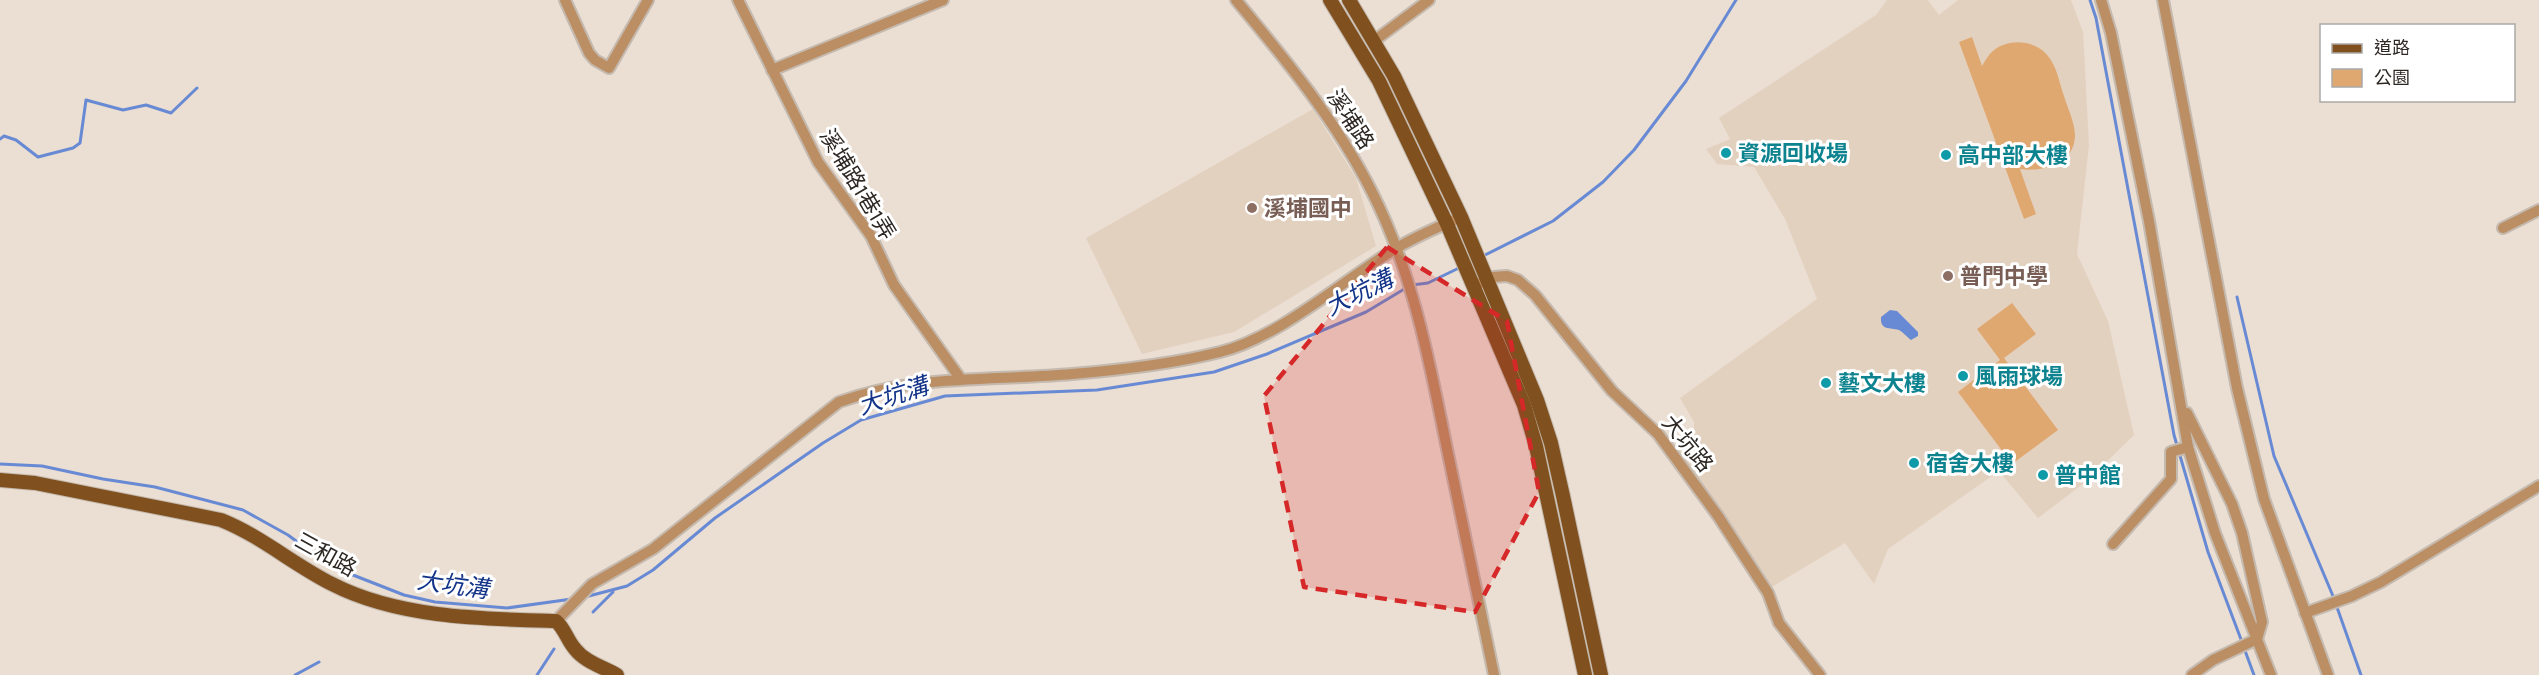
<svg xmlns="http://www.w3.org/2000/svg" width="2539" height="675" font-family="Karla,'Noto Sans TC',sans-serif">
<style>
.built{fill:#e3d1c0}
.green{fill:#e0a871}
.water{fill:#688ad4}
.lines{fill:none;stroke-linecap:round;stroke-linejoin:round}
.stream{stroke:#688ad4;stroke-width:3}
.minor-casing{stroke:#c5baaf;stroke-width:14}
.major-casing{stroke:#c5baaf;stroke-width:16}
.minor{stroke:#bc8e64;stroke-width:10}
.major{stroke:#80511f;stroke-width:14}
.marked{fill:#d62828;fill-opacity:0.2;stroke:#d62828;stroke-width:4.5;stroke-dasharray:12 8;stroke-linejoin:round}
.culture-dot{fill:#0f9aa8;stroke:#fff;stroke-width:2}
.education-dot{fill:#8d6e63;stroke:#fff;stroke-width:2}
.labels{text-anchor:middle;stroke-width:6;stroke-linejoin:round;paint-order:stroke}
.street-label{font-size:22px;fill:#2d2823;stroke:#fff}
.culture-label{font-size:22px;font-weight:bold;fill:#0d838f;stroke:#fff;text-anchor:start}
.education-label{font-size:22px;font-weight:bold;fill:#785e54;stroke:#fff;text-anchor:start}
.water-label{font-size:24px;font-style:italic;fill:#123388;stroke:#fff}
</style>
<rect width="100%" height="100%" fill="#ebded2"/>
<g class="built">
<path d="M1887,0H1928L1939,15L1958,0H2071L2083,32L2089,145L2077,254L2108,321L2134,435L2088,480L2038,518L1999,471L1888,549L1874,584L1845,543L1770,588L1674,444L1694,431V422L1680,398L1817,299L1785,219L1754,167L1717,164L1706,149L1730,139L1719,118L1876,15Z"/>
<path d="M1313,109L1356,178L1376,246L1234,332L1142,354L1086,238Z"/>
</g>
<g class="green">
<path d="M1972,37L1982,66C1985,61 1988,55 1993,51C2011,36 2041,41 2052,62C2058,72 2060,85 2064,96C2068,109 2075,123 2075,136C2074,165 2043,172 2020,169L2036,214L2024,219L1959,42Z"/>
<path d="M2012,303L2036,334L2004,358L2058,430L2012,464L1958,392L2000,360L1977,329Z"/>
</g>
<path class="water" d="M1890,310L1897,311L1918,332V336L1911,340C1907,337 1903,332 1899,330C1890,327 1880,331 1881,317Z"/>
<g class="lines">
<g class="stream">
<path d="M2090,0L2096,18L2174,435L2208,552L2242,642"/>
<path d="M0,139L4,136L16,140L38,157L73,148L80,143L86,100L123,110L146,105L171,113L197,88"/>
<path d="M1481,257L1553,221L1603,182L1634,150L1686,81L1736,0"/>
<path d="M1412,285L1428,283L1461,267"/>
<path d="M2237,297L2274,456L2333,596L2361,675"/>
<path d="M0,464L42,466L103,479L155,487L243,510L288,535L330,566L404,595L435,602L507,608L572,599"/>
<path d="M585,597L627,586L653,570L715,518L823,443L861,420L945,396L1097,390L1214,372L1267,354L1366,312L1406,288"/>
<path d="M593,612L613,592"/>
<path d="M2244,648L2254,675"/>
<path d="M295,675L319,662"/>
<path d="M537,675L554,649"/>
</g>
<defs>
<g id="minor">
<path d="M565,0L589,53L595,60L609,68L648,0"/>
<path d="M738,0L818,162L871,236L894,285L960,378"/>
<path d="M1236,0C1286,60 1337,122 1372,192C1412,271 1429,358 1446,444C1462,521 1478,598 1494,675"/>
<path d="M2101,0L2111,33L2149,221L2188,447L2215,533L2271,675"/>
<path d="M2163,0L2237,388L2264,499L2328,675"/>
<path d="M1374,41L1429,0"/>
<path d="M772,70L943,0"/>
<path d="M2503,228L2539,210"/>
<path d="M1474,286L1493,277L1507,276L1518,280L1535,295L1612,391L1658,434L1718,516L1768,593L1779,623L1820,675"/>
<path d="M2187,413L2232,504L2242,533L2262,622L2257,639"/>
<path d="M2113,544L2171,479V452L2188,447"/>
<path d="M2305,613L2352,596L2381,582L2539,486"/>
<path d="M556,621L592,584L653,549L839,402C916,374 992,381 1072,374C1121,370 1172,364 1220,352C1280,337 1342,281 1395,249C1416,236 1439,227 1461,217"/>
<path d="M2192,675L2213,660L2257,639"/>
</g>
<g id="major">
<path d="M1330,0L1379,81L1447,224L1524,405L1536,446L1585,675"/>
<path d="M1349,0L1394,76L1461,217L1537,400L1551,443L1563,496L1601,675"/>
<path d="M0,480L35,483L221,520C261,536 294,565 332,584C398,618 483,619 556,621C565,629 567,640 575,649C585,662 603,667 617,675"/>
</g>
</defs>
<use href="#minor" class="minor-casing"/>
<use href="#major" class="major-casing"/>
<use href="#minor" class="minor"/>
<use href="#major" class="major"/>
</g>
<path class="marked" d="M1387,247L1507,321L1539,492L1475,612L1304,587L1264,396Z"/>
<g class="culture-dot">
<circle cx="1726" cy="153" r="6"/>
<circle cx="1946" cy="155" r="6"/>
<circle cx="1963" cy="376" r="6"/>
<circle cx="1826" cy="383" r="6"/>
<circle cx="1914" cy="463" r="6"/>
<circle cx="2043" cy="475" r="6"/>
</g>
<g class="education-dot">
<circle cx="1252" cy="208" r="6"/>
<circle cx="1948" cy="276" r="6"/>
</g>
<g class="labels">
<g class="street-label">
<text transform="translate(1351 119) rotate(57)" y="8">溪埔路</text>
<text transform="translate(858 184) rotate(59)" y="8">溪埔路1巷1弄</text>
<text transform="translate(1688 443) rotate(51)" y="8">大坑路</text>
<text transform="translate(326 554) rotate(29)" y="8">三和路</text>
</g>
<g class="culture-label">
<text x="1738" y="161">資源回收場</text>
<text x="1958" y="163">高中部大樓</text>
<text x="1975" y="384">風雨球場</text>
<text x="1838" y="391">藝文大樓</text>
<text x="1926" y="471">宿舍大樓</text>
<text x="2055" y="483">普中館</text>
</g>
<g class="education-label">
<text x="1264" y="216">溪埔國中</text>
<text x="1960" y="284">普門中學</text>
</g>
<g class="water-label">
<text transform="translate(1359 293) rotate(-26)" y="8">大坑溝</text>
<text transform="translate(893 396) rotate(-18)" y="8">大坑溝</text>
<text transform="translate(453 585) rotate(8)" y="8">大坑溝</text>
</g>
</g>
<rect x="2320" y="24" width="195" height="78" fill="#ffffff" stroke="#aba9a7" stroke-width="1.5"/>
<rect x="2332" y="44" width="30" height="9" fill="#80511f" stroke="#aba9a7" stroke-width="1.5"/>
<text x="2374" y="54" font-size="18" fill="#2d2823">道路</text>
<rect x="2332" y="69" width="30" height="18" fill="#e0a871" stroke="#aba9a7" stroke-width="1.5"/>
<text x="2374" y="84" font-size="18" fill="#2d2823">公園</text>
</svg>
